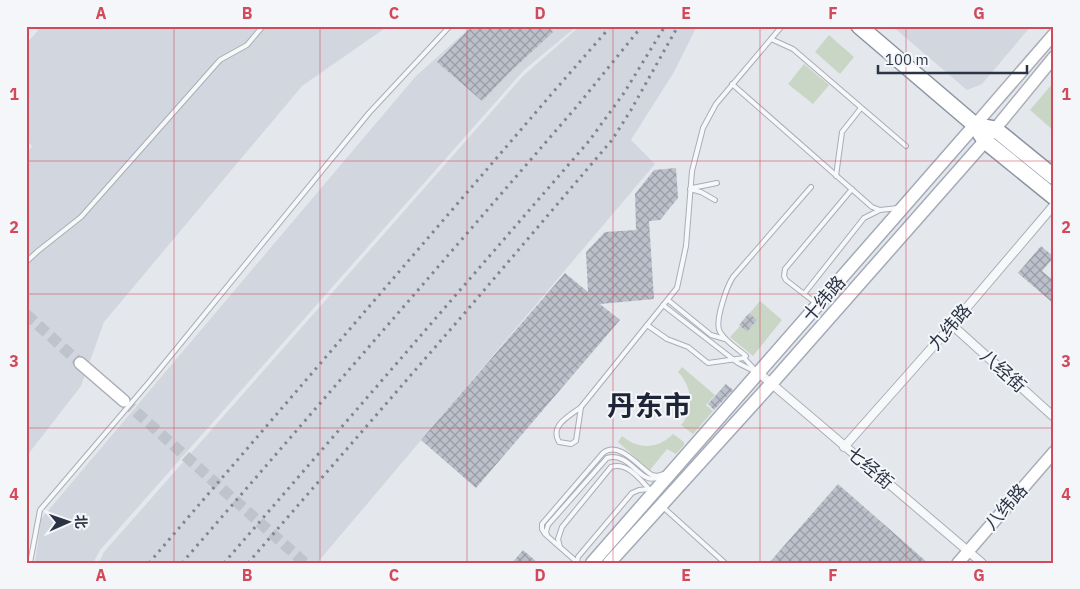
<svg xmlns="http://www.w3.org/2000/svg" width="1080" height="589" font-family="'IBM Plex Sans','Noto Sans SC',sans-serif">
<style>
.built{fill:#d2d6de}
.grass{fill:#c9d6c5}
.building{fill:url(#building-cross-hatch)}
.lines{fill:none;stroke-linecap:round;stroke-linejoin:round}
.secondary-tunnel{stroke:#bfc3cb;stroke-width:11;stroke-dasharray:11 5.5;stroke-linecap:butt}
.lane-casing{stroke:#a9aeb7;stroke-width:6}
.street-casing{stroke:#a9aeb7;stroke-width:10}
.secondary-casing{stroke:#a9aeb7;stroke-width:14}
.primary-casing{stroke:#a3abb8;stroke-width:15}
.highway-casing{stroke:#8b94a3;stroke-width:18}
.lane{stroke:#f7f8fa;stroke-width:4}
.street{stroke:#f7f8fa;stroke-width:8}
.secondary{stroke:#fff;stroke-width:11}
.primary{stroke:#fff;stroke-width:12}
.highway{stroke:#fff;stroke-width:15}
.rail{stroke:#7d8696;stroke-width:3;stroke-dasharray:2.5 5;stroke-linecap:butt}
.grid{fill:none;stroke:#d1495b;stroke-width:1;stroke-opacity:0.55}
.labels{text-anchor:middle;stroke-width:4;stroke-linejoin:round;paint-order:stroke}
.street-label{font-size:18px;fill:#2b3445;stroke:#f4f6f9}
.town-label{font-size:28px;font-weight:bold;fill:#1d2536;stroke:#f4f6f9}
.neatline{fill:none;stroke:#d1495b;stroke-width:2}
.grid-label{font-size:16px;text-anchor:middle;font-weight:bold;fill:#d1495b}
</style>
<defs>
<pattern id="building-cross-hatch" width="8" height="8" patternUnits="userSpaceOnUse" patternTransform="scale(1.25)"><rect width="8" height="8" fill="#bbc0ca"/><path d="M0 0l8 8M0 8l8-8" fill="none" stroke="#989da6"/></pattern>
</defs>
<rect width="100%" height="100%" fill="#e4e7ec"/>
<g class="built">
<path d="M42,26H388L302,86L104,322L81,386L26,457V156L32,146L26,140V44Z"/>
<path d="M472,26H577L524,70L100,550L93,563H35L41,519L416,76Z"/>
<path d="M580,26H697L674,72L631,140L655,164L317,563H99L104,552L523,76Z"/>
<path d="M892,26H1031L982,84L967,90Z"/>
</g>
<g class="grass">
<path d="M829,35L854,57L840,74L815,52Z"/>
<path d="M804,64L829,85L813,104L788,84Z"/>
<path d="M1054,82V131L1030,110Z"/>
<path d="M760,301L782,320L753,356L730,337L740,326L747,332L756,321L749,314Z"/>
<path d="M682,367L715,395L706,405L713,411L693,434L681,425C695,410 692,386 678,372Z"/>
<path d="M673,434L684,442V445L676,454L667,449L650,470L618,442L622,436C638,450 658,449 673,434Z"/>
</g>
<g class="building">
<path d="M472,26H548L553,32L510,72L482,101L437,62Z"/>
<path d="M676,168L678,198L660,220L649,221L654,299L600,304L620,320L476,488L421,440L565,273L588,292L586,252L605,232L636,230L635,194L654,170Z"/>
<path d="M1041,246L1054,257L1042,271L1054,281V304L1018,273Z"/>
<path d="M749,313L757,320L747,332L739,325Z"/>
<path d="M726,384L733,390L714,410L708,404Z"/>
<path d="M838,484L928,563H769Z"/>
<path d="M523,550L538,563H512Z"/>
</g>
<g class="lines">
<g class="secondary-tunnel">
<path d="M26,314L80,363"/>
<path d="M124,401L305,563"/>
</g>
<defs>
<g id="lane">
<path d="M771,39L793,49L906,146"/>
<path d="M732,84L872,207L880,210L898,208"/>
<path d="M836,176L842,132L861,108"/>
<path d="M692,188L717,183"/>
<path d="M690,189L701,192L715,200"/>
<path d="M26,262L38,251L81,217L220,60L247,45L263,26"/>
<path d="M804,294L864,218L878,211"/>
<path d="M668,300L711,335L725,339"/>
<path d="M817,304L786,280L784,276L785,269L852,189"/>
<path d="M663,305L738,363L754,371"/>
<path d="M647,325L667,339L688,347L708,363L744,358"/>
<path d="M757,372L744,358L746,356C738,349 726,342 720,332C714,322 727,286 733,277L811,187"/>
<path d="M581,407L677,288L686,246L692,171L703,128L716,104L782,26"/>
<path d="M581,407L576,441L571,444L559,442C549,425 570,416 581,407Z"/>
<path d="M664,508L725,563"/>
<path d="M547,535L546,532L548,525L607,458C631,451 640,487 659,477"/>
<path d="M560,547L558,539L562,527L611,467C628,461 641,481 652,492"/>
<path d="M577,562L578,557L632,493L639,490L649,489"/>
<path d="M30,563L40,510L150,381L369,113L450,26"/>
<path d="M578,563L545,534L542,529V524L603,453C619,440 639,467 652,475L657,476L664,474"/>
</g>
<g id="street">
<path d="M952,325L1054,417"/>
<path d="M759,373L982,563"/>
<path d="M844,447L952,325L1054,205"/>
</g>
<g id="secondary">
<path d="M975,125L1054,34"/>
<path d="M991,134L1054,57"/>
<path d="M80,363L124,401"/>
<path d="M958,563L1054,452"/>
</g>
<g id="primary">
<path d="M592,563L975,125"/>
<path d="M609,563L771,384L985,141"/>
</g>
<g id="highway">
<path d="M859,26L975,125L985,141L1054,197"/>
<path d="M975,125L995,129L1054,177"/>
</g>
</defs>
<use href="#lane" class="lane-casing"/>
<use href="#street" class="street-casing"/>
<use href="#secondary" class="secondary-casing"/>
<use href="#primary" class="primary-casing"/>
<use href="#highway" class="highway-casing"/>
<use href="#lane" class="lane"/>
<use href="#street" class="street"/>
<use href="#secondary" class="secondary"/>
<use href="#primary" class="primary"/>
<use href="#highway" class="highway"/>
<g class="rail">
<path d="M149,563L555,90L611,26"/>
<path d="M182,563L578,105L642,26"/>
<path d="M224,563L589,141L624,93L665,26"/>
<path d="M248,563L463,315L612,140L631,110L678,26"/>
</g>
</g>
<path class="grid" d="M174,26V563M320,26V563M467,26V563M613,26V563M760,26V563M906,26V563M26,161H1054M26,294H1054M26,428H1054"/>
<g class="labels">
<g class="street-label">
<text transform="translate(824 299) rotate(-49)" y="6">十纬路</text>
<text transform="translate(950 327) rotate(-49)" y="6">九纬路</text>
<text transform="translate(1003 371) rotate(42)" y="6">八经街</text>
<text transform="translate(870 468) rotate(40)" y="6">七经街</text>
<text transform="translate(1006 507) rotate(-49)" y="6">八纬路</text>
</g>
<g class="town-label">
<text x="649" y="416">丹东市</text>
</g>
</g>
<rect width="1080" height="589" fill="none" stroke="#f4f6f9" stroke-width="55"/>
<g transform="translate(68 522) rotate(88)" stroke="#f4f6f9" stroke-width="4" paint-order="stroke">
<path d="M0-4L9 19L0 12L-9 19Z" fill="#2b3445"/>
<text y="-8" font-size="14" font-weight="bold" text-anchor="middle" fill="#2b3445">北</text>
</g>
<path d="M878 65v8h149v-8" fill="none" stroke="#2b3445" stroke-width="2.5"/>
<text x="885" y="65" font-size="15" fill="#2b3445" stroke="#f4f6f9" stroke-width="4" paint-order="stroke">100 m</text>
<rect x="28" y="28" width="1024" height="534" class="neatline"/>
<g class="grid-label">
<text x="101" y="19">A</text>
<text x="247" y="19">B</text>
<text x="394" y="19">C</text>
<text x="540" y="19">D</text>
<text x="686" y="19">E</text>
<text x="833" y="19">F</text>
<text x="979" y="19">G</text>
<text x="14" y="100">1</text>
<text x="1066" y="100">1</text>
<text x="14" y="233">2</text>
<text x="1066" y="233">2</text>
<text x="14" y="367">3</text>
<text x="1066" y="367">3</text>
<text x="14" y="500">4</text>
<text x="1066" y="500">4</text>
<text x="101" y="581">A</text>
<text x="247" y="581">B</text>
<text x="394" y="581">C</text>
<text x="540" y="581">D</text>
<text x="686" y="581">E</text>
<text x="833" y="581">F</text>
<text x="979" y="581">G</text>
</g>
</svg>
